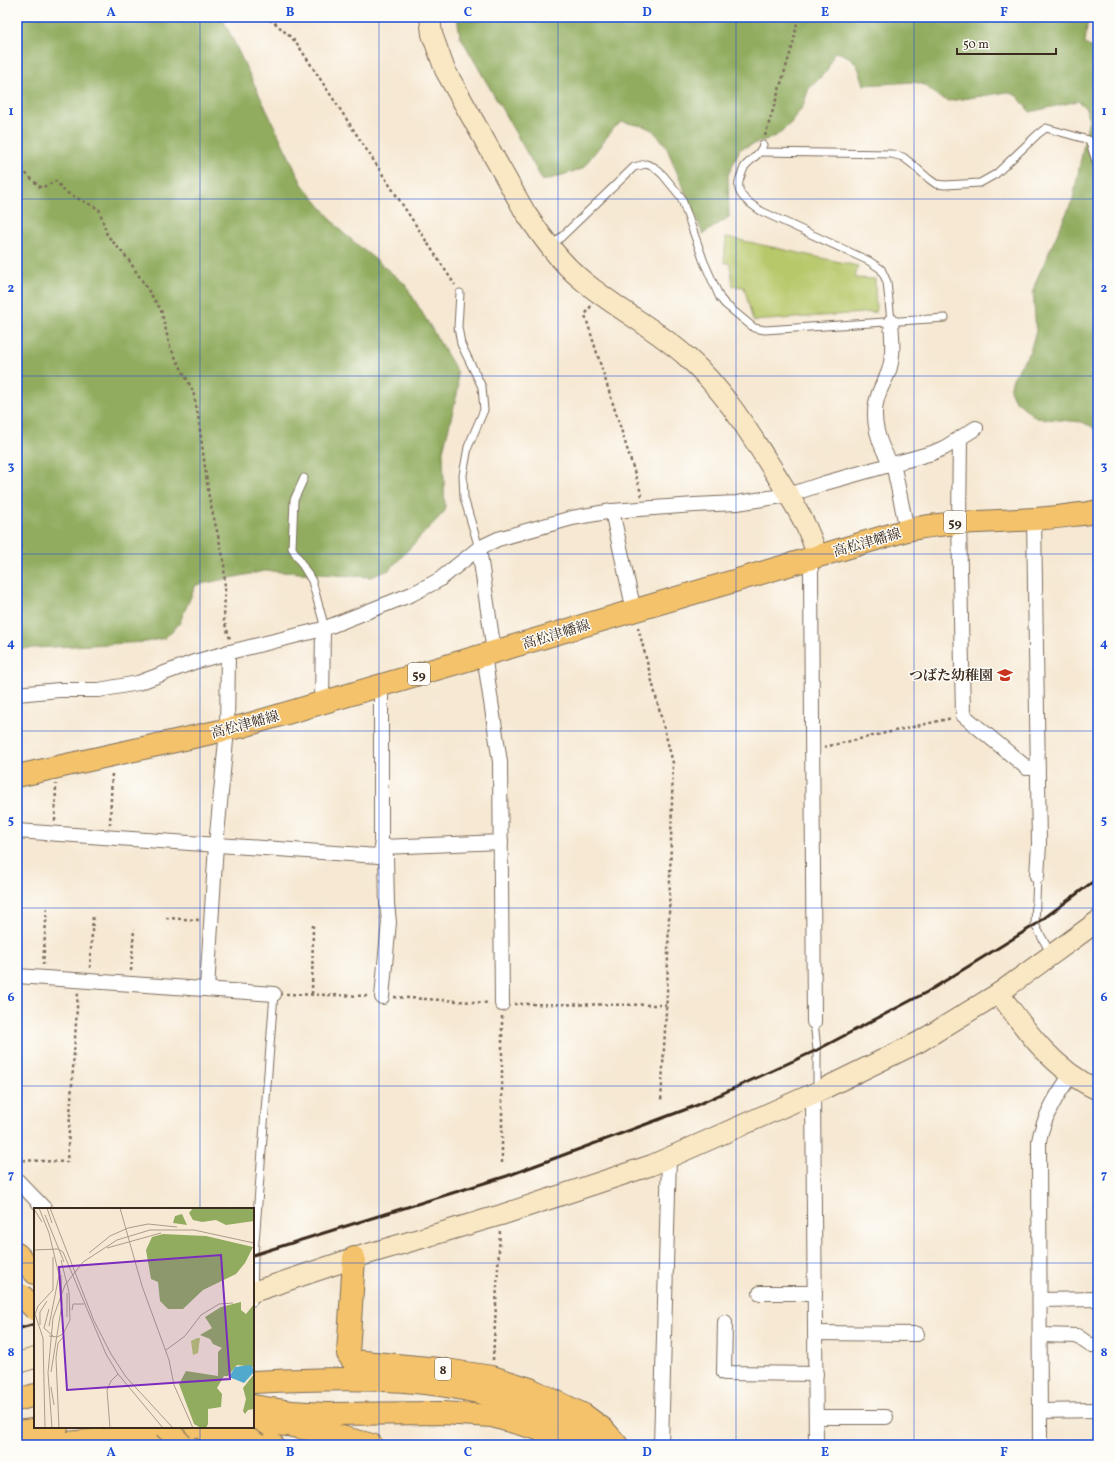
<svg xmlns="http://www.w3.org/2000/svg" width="1115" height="1462" font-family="Vollkorn,'Noto Serif JP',serif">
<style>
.green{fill:#b7c86b;stroke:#797944}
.forest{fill:#91ac5f;stroke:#666b3e}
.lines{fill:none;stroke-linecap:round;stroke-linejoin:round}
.lane-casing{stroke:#7c6c5d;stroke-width:9}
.street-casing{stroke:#7c6c5d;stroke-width:16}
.secondary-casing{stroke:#7c6c5d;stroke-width:22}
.primary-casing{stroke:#7c6c5d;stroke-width:24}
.highway-casing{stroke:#7c6c5d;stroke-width:24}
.path{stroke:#7c6c5d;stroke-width:2.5;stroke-dasharray:3 3;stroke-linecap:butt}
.lane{stroke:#fff;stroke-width:7}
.street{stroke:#fff;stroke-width:14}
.secondary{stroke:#fae7c3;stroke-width:20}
.primary{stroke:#f3c26a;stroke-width:22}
.highway{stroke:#f3c26a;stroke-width:22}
.rail{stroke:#3b2a1e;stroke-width:3}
.highway-bridge-casing{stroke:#7c6c5d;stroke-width:24;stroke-linecap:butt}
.highway-bridge{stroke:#f3c26a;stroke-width:22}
.grid{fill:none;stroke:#1d4ed8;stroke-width:1;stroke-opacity:0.55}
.labels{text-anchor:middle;stroke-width:3;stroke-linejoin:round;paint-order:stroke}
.shield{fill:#fdfcf7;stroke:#75695f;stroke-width:1}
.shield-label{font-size:13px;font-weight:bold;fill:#3b2a1e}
.street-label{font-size:14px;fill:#3b2a1e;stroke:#fdfcf7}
.poi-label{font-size:14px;font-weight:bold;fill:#3b2a1e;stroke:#fdfcf7;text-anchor:end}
.inset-road{fill:none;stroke:#ab9c8a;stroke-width:1}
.view{fill:#7b2cbf;fill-opacity:0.15;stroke:#7b2cbf;stroke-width:2}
.inset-edge{fill:none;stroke:#3b2a1e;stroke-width:2}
.neatline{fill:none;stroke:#1d4ed8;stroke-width:1.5}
.grid-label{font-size:13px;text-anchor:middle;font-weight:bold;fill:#1d4ed8}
</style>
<rect width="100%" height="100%" fill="#fdfcf7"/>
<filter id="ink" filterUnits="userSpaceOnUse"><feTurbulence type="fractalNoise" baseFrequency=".025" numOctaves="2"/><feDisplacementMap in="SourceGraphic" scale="8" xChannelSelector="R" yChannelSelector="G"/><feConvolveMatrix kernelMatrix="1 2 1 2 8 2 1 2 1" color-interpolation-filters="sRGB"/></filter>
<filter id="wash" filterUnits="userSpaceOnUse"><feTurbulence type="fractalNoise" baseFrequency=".012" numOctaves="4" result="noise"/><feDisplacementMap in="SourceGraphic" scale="16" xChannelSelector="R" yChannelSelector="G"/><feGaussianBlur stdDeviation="0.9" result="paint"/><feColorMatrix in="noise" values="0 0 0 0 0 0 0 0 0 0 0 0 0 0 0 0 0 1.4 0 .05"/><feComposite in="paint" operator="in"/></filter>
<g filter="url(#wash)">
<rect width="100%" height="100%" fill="#f6e8d2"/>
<path class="green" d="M726,237L858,266L855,278L875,279L876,312L753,321L744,287L733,286L730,264L724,262Z"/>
<g class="forest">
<path d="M17,17H222L302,184L342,232L405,284L457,371L458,390L443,451L445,511L389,570L371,577L265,571L196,585L179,624L165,638L146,642L17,649Z"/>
<path d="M457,17H1088L1085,44L1098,51V432L1091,426L1081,422L1036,418L1014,399L1010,390L1013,378L1030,351L1036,331L1033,291L1036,281L1073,199L1089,118L1086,109L1078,101L1030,112L1017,96L1008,92L949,101L940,98L925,85L914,82L864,85C858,66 856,56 834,52L827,71L809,88L803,106L791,123L776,136L740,149L728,175L729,217L703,234L665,144L652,130L643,126L622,122L614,128L582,169L543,181L460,36Z"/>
</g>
</g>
<g filter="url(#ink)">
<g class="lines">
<defs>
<g id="lane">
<path d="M763,145C760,155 752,158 745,166C743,169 742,174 740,178C734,195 748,202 761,211L869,261L881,269L887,282L891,321"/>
<path d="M761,152L892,154L903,157L912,164L929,179L936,184L945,185L980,183L996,174L1038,134L1046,128L1089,140L1098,167"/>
<path d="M552,246L634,167L646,164L654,167L663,175L681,197L704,262L720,298L725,304L754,328L765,330L945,318"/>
<path d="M460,293L458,327L461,344L482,387L484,410L468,447L463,475L464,498L479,548"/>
<path d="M304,478L294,500L292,548L312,581L323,621V629"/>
<path d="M1037,876L1035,925L1051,954"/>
<path d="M814,1022L817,1050V1090"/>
<path d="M253,1302L254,1255L274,994"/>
</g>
<g id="street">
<path d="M891,321C892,336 894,353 890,367C888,376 882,384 879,393C869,418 879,447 894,468L907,530"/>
<path d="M960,439L959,522L963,715L1027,768L1037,767"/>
<path d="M612,511L634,611"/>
<path d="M1034,519L1039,844L1037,876"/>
<path d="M479,548L494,652"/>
<path d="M808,559L811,571L814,1022"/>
<path d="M484,655L500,762L502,1004"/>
<path d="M381,685V840L386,856L387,904L389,922L382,997"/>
<path d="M17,694L59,690H99L138,683L194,662L234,651L323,629L412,594L439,580L479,548L498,539L572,518L612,511L695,505L737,503L789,495L825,483L932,453L944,448L976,428"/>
<path d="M322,703L323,629"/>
<path d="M17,831L378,856L383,847L501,842"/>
<path d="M17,976L274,994"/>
<path d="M207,989L216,845L227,730L228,652"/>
<path d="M813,1094L816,1445"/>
<path d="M17,1180L45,1209"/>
<path d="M760,1293H815"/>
<path d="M1040,1300L1098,1299"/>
<path d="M725,1322L724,1373L816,1374"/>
<path d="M815,1333L917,1334"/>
<path d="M1040,1335L1077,1336L1090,1345H1098"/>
<path d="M1040,1411L1098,1410"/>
<path d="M816,1417H886"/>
<path d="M661,1445L669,1157"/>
<path d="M1040,1445L1039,1141C1043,1118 1058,1092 1072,1074"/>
</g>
<g id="secondary">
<path d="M430,17L432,34L445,70L525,212C542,237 559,261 582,280C615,308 655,328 687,357C724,390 749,432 775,473C790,497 811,529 817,557"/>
<path d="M999,993C1026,1031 1054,1070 1098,1090"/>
<path d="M253,1292L354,1258L501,1215L652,1165L817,1092L919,1042L999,993L1098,921"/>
<path d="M17,1363L35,1358"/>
</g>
<path id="primary" d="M17,776L243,726L907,530C950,521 991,522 1035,519C1053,518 1071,515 1089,513L1098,511"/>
<g id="highway">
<path d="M17,1254L35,1273"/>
<path d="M354,1258L348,1354L353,1361L439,1369L492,1377L530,1389L584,1415L603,1429L617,1445"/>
<path d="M253,1382C348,1377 456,1373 544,1415C560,1422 578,1432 589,1445"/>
<path d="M17,1400L35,1395"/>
<path d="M253,1406L292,1412L325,1414L442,1413L492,1416L538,1429L569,1445"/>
<path d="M253,1423L288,1425L326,1433L372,1445"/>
<path d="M17,1432L57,1427"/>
<path d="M44,1445L111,1439H174L273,1445"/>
</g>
</defs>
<use href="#lane" class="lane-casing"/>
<use href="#street" class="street-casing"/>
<use href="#secondary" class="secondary-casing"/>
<use href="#primary" class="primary-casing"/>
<use href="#highway" class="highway-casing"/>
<g class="path">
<path d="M264,17L274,22L296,42L455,285"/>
<path d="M765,136L793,44L798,17"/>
<path d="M17,165L41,188L56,181L65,192L99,209L107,235L128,259L161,310L170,347L193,391L198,415L209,497L224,561L225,591L224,621L230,639"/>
<path d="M591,306L585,315L642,496"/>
<path d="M17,541L21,545L20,553L17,561"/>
<path d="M638,627L673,763L667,994L661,1102"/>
<path d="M824,747L952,718"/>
<path d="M55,821L56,784"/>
<path d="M110,825L112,772"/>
<path d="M166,918L199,920"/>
<path d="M43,965L47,907"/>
<path d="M90,968L93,915"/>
<path d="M131,971L134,929"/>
<path d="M286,994L369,996"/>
<path d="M312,994L313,925"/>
<path d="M394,997L489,1003"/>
<path d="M514,1004L666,1005"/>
<path d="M17,1160L67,1162L78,992"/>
<path d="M502,1163V1016"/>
<path d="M493,1360L500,1231"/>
</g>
<use href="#lane" class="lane"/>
<use href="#street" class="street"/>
<use href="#secondary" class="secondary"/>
<use href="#primary" class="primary"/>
<use href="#highway" class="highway"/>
<g class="rail">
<path d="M253,1255L507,1176L695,1106L817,1050L927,992L1035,925L1098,878"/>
<path d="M17,1329L35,1324"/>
</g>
<defs>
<g id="highway-bridge">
<path d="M21,1295L35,1309"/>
<path d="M165,1427L182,1445"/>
<path d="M200,1427L231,1445"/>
<path d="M229,1427L258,1445"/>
</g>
</defs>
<use href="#highway-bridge" class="highway-bridge-casing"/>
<use href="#highway-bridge" class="highway-bridge"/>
</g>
</g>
<path class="grid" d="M200,17V1209M379,17V1445M558,17V1445M736,17V1445M914,17V1445M17,199H1098M17,376H1098M17,554H1098M17,731H1098M17,908H1098M17,1086H1098M17,1263H35M253,1263H1098M200,1427V1445"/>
<defs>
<symbol id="school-bare" viewBox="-9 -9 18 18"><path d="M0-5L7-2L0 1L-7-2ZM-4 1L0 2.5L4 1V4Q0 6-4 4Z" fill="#c8321e" stroke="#fdfcf7" stroke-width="2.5" paint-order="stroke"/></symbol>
</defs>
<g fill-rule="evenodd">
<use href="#school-bare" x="994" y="664" width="22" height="22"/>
</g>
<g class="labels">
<g class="shield">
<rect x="944" y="511" width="22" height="22" rx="3"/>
<rect x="408" y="663" width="22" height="22" rx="3"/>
<rect x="435" y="1358" width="16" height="22" rx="3"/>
</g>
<g class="shield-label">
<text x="955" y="527">59</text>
<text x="419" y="679">59</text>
<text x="443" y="1374">8</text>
</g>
<g class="street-label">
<text transform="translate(867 542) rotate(-16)" y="5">高松津幡線</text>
<text transform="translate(556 634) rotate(-17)" y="5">高松津幡線</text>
<text transform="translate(245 724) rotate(-15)" y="5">高松津幡線</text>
</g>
<g class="poi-label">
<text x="993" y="680">つばた幼稚園</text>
</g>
</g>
<g transform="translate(34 1208)">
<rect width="220" height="220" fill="#f6e8d2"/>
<path d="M163,130H166L164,145L159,147L157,133Z" fill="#b7c86b"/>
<path d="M159,0H220V13L192,17L182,12L168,14L159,12L155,5ZM148,6L153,17L139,15L141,8ZM129,26L172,28L219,39L211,55L202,66L169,82L149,101H134L126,93L124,74L117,71L112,42L118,29ZM207,94V102L212,106L220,96V159L203,157L194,168H190L183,180L188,186L187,199L174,201V216L172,220H167L160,216L145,176L152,163L184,168V144L188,140L179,136L176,131L166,127L178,120L171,109L187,99ZM220,166V201L214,202L211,206L209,203L212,191L209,180Z" fill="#91ac5f"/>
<path d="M215,157L218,158L220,164L210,175L195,169L201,159Z" fill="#51aace"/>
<path class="inset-road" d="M5,0L15,25L25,67L15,118M13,0L18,15M16,0L60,113L77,146L92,169L139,220M86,0L108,78L135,152L140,177L159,220M0,1L8,14M11,7L30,54M73,40L127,25M0,42L24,41L29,44L72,146L84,166L129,220M55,45L76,28L94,20L114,16L143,19M33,85V109M15,101L10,120L19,128M38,102L39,96H50M6,117V104L13,93M15,128L23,129L29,126L36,112L35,84L27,52M132,142L151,128L167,107L185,96L199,95M17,164L28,96L27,67M17,179L20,197M11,220L9,130L1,106L4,98L19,82V49M18,220L14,165L19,110L31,77L49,54L83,32L116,22H160L220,35M25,220L22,150L24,135L30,128M76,220L73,182L77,173L84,166"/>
<path class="view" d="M187,47L196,171L33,182L25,59Z"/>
<rect width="220" height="220" class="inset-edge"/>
</g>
<rect width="1115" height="1462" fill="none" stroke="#fdfcf7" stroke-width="44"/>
<path d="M957 48v6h99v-6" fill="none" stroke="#3b2a1e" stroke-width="2"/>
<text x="963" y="48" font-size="12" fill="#3b2a1e" stroke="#fdfcf7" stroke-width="3" paint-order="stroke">50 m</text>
<rect x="22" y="22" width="1071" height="1418" class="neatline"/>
<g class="grid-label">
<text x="111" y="16">A</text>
<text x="290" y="16">B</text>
<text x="468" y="16">C</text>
<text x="647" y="16">D</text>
<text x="825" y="16">E</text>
<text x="1004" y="16">F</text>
<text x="11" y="115">1</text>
<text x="1104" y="115">1</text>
<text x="11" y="292">2</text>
<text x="1104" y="292">2</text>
<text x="11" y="470">3</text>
<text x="1104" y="470">3</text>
<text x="11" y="647">4</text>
<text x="1104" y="647">4</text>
<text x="11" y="824">5</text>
<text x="1104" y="824">5</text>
<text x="11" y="1001">6</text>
<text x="1104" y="1001">6</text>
<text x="11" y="1179">7</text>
<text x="1104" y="1179">7</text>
<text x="11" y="1356">8</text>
<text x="1104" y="1356">8</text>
<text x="111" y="1456">A</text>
<text x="290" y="1456">B</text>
<text x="468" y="1456">C</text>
<text x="647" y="1456">D</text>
<text x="825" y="1456">E</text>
<text x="1004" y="1456">F</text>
</g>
</svg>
